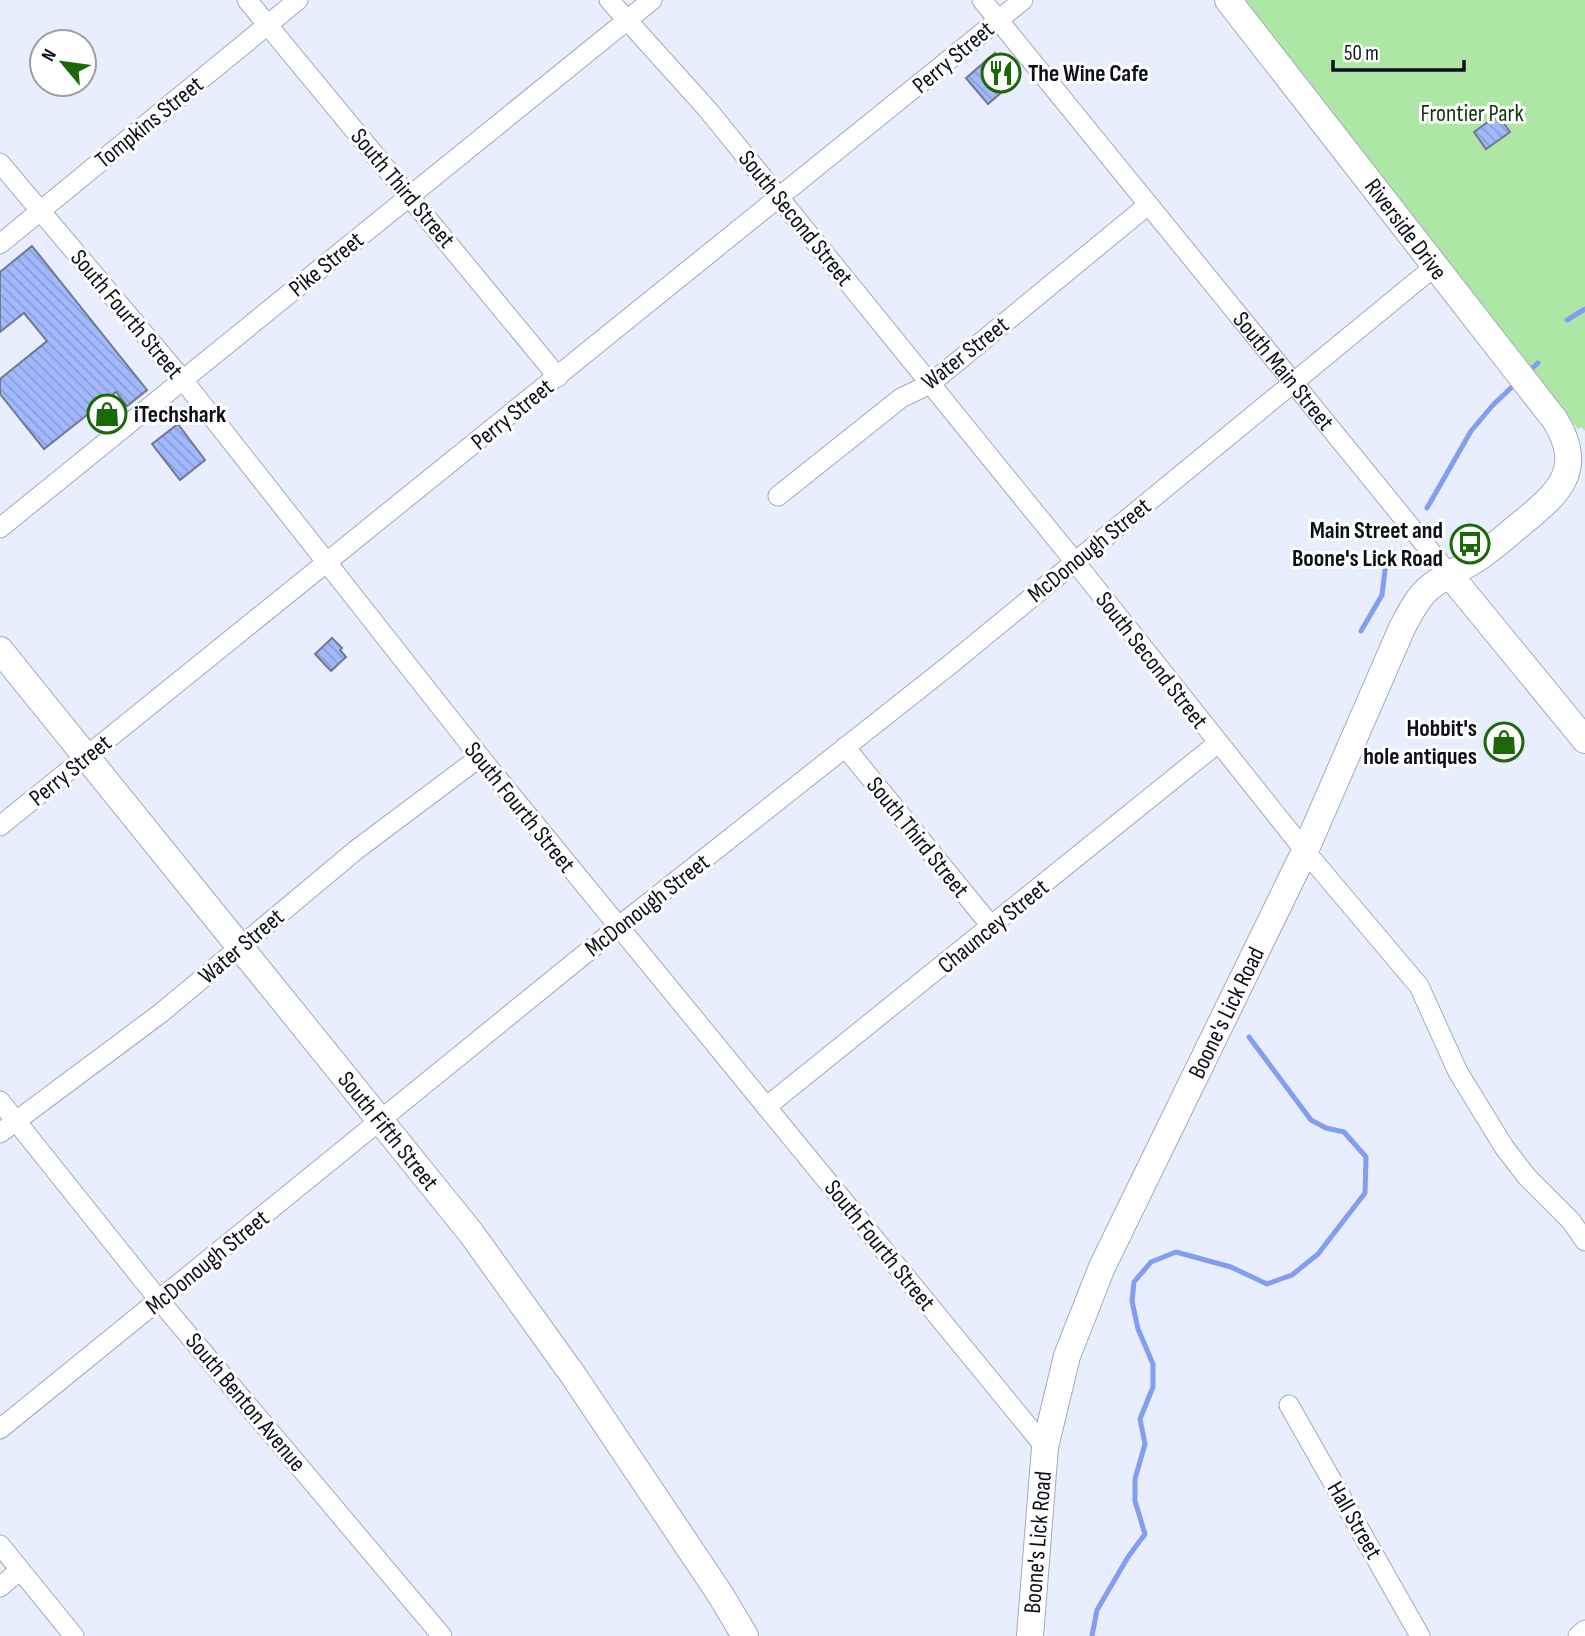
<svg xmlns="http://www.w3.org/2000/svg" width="1585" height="1636" font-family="'Sofia Sans Condensed',sans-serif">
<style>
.park{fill:#aee6a5}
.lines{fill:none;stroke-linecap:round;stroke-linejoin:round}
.stream{stroke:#839df0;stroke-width:5}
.building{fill:url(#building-back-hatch);stroke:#71798f;stroke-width:2}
.street-casing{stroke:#a0a9c1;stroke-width:21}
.secondary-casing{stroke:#a0a9c1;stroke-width:28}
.street{stroke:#fff;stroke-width:19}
.secondary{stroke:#fff;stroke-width:26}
.labels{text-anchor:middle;stroke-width:6;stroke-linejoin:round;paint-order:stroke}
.street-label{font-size:24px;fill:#0d1018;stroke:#fff}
.poi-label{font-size:24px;font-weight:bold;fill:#0d1018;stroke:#fff;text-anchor:start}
.park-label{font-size:24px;fill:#0c3804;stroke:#fff}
</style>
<defs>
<pattern id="building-back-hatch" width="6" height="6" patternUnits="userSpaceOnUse" patternTransform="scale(1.75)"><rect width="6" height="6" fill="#a1b8fc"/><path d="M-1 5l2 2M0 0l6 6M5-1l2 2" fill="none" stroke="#899dd7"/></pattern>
</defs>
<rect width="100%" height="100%" fill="#e8eefd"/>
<path class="park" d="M1242,0H1585V431L1582,427L1578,429Z"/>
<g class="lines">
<g class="stream">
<path d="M1567,320L1585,309"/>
<path d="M1528,372L1538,363"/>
<path d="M1427,508L1471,431L1493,405L1516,383"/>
<path d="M1361,631L1382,595L1385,570L1392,551"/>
<path d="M1092,1636L1097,1610L1128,1557L1145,1534L1135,1501V1479L1145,1444L1140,1419L1153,1387V1364L1138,1329L1132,1301L1134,1282L1151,1262L1176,1252L1231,1267L1267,1284L1292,1275L1318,1254L1365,1193L1366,1157L1344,1132L1326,1128L1311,1120L1249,1037"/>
</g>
</g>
<g class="building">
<path d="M995,53L1017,79L988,104L966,78Z"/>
<path d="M1498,115L1510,132L1486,149L1474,132Z"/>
<path d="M32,246L147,390L127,406L116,392L44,449L0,394V379L47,341L24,313L0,332V272Z"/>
<path d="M178,424L205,460L180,480L152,444Z"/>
<path d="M332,638L342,648L340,650L346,657L331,671L315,654Z"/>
</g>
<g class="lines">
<defs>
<g id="street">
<path d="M247,0L558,377"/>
<path d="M609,0L708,110L1075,562L1305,851L1419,986L1458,1072L1504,1147L1527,1177L1571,1221L1585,1241"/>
<path id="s1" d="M982,0L1449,574"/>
<path d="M0,163L183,380L480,757L1045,1447"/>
<path d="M0,244L298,0"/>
<path d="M778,496L901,398L930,384L1148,205"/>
<path d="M0,528L652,0"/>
<path d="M845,747L992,927"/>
<path d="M0,826L1023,0"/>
<path d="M0,1101L159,1300L442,1636"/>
<path d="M766,1107L1218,743"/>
<path d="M0,1133L161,1013L356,850L480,757"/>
<path d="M1289,1405L1420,1636"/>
<path d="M0,1429L618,927L952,663L1434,267"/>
<path d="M0,1545L74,1636"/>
<path d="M0,1587L20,1570"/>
<path d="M1578,1636L1585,1630"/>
</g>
<g id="secondary">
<path d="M1449,574L1585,740"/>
<path id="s2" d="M0,650L471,1233L573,1375L720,1594L745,1636"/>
<path id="s3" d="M1030,1636L1045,1447L1067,1356L1102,1267L1305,851L1402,628C1409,615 1417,598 1429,588C1443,576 1460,569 1475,560C1492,549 1507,535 1522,523C1560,492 1585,469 1555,420L1228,0"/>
</g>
</defs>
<use href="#street" class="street-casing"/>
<use href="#secondary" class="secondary-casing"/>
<use href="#street" class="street"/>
<use href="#secondary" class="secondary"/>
</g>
<defs>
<symbol id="restaurant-ring" viewBox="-11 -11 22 22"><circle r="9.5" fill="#fff" stroke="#1a6807" stroke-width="1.5"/><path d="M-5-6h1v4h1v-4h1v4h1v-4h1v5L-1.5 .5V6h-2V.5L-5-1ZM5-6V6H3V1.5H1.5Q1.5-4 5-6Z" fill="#1a6807"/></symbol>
<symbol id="shop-ring" viewBox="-11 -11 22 22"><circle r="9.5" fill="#fff" stroke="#1a6807" stroke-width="1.5"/><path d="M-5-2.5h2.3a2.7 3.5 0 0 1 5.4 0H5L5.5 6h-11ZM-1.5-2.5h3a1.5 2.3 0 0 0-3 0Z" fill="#1a6807"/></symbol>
<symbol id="bus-ring" viewBox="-11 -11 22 22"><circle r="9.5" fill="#fff" stroke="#1a6807" stroke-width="1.5"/><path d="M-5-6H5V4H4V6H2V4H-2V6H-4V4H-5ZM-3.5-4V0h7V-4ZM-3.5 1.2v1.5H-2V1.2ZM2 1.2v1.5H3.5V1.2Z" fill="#1a6807"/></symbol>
</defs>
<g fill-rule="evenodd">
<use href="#restaurant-ring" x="979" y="51" width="44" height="44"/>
<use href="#shop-ring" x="85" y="392" width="44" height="44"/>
<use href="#bus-ring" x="1448" y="522" width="44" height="44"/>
<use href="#shop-ring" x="1482" y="720" width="44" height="44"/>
</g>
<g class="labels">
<g class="street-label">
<text transform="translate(953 57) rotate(-40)" y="8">Perry Street</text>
<text transform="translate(149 122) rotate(-39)" y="8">Tompkins Street</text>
<text transform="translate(403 188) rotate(50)" y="8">South Third Street</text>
<text transform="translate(796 218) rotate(51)" y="8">South Second Street</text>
<text transform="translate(1406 229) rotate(53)" y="8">Riverside Drive</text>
<text transform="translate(326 264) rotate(-39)" y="8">Pike Street</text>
<text transform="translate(127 314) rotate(50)" y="8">South Fourth Street</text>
<text transform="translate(965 353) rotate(-38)" y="8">Water Street</text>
<text dy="8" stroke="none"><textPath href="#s1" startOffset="478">South Main Street</textPath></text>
<text transform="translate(512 414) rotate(-39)" y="8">Perry Street</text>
<text transform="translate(1089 550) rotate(-39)" y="8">McDonough Street</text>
<text transform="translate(1152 660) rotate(52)" y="8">South Second Street</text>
<text transform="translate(70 770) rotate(-39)" y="8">Perry Street</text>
<text transform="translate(520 807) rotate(51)" y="8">South Fourth Street</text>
<text transform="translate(918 837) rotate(51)" y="8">South Third Street</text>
<text transform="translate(647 905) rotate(-38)" y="8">McDonough Street</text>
<text transform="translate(993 926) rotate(-39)" y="8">Chauncey Street</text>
<text transform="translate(241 946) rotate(-40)" y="8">Water Street</text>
<text dy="8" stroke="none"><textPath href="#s3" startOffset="662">Boone's Lick Road</textPath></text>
<text dy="8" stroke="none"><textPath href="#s2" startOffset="618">South Fifth Street</textPath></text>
<text transform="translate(880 1245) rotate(51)" y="8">South Fourth Street</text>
<text transform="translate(207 1262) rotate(-39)" y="8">McDonough Street</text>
<text transform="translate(246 1402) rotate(50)" y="8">South Benton Avenue</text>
<text transform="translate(1355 1520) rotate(60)" y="8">Hall Street</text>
<text dy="8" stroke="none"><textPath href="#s3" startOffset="94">Boone's Lick Road</textPath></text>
</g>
<g class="poi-label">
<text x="1028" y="81">The Wine Cafe</text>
<text x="134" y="422">iTechshark</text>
<text x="1443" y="538" text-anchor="end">Main Street and<tspan x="1443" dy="28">Boone's Lick Road</tspan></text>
<text x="1477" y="736" text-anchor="end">Hobbit's<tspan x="1477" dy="28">hole antiques</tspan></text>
</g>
<g class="park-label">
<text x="1472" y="121">Frontier Park</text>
</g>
</g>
<g transform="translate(63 63) rotate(299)"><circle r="33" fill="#ffffff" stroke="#9e9fa3" stroke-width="2"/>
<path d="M0-5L12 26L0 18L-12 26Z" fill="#1a6807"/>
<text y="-10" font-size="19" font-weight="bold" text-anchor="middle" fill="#0d1018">N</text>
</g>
<path d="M1333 60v10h131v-10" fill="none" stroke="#0d1018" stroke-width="3.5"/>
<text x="1344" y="60" font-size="21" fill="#0d1018" stroke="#ffffff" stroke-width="5" paint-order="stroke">50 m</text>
</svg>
